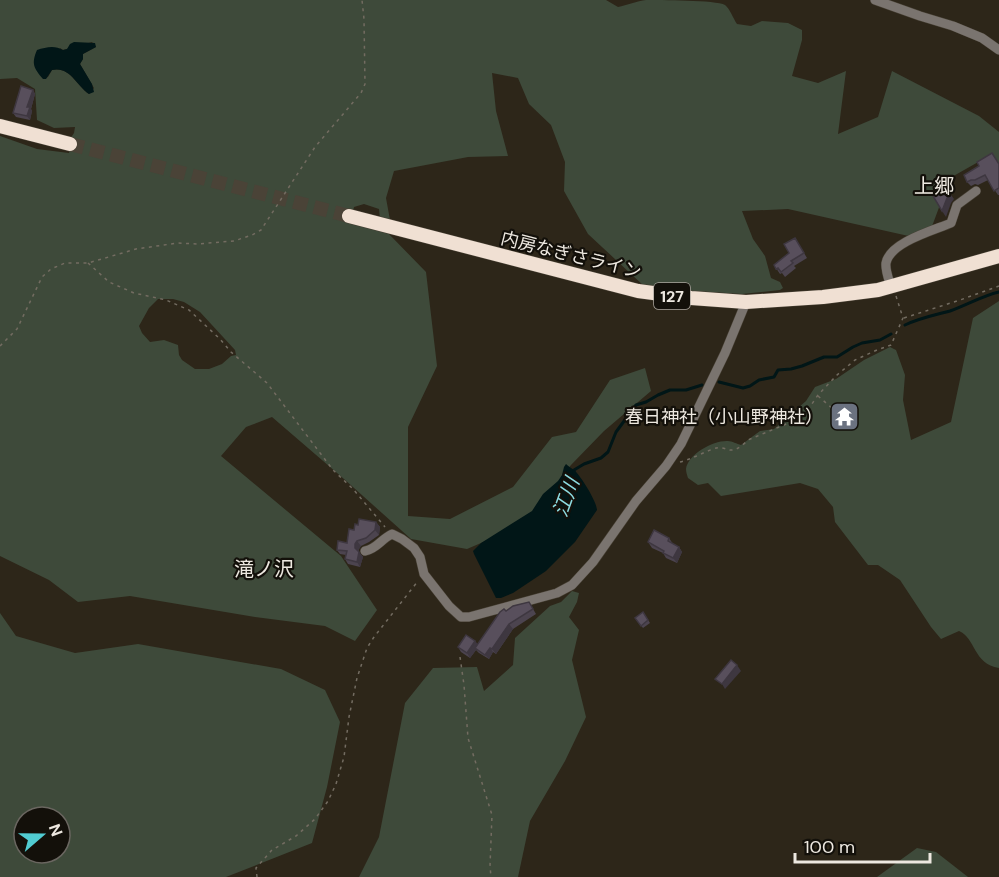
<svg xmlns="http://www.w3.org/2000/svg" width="999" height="877" font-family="'DM Sans','Noto Sans JP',sans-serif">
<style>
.green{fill:#3e4a3a;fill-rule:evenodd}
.water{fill:#011617}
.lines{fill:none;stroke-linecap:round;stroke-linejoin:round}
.stream{stroke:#011617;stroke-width:3}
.highway-tunnel{stroke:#4a4337;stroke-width:14;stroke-dasharray:14 7;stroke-linecap:butt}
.minor-casing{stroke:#484135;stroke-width:10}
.highway-casing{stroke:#484135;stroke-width:15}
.path{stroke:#736c61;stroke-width:1.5;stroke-dasharray:3 4.5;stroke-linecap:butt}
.minor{stroke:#7a746f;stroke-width:9}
.highway{stroke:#f0e0d3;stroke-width:14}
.wall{fill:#4c444f}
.shaded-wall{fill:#3e3740}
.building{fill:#584f5c;stroke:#3e3740;stroke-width:1.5}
.labels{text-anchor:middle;stroke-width:4.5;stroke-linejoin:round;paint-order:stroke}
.shield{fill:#13100a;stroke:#aca7a0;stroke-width:1.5}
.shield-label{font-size:16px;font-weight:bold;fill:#ede8e0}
.street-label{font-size:18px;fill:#ede8e0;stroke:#13100a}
.poi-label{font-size:18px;fill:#ede8e0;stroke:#13100a;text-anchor:end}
.neighbourhood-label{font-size:20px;fill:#ede8e0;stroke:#13100a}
.water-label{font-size:20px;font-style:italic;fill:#8cdbe1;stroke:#13100a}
</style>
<rect width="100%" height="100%" fill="#2d2619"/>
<g class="green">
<path d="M0,0H606L618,7C627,5 637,1 646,0C659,0 716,0 725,5C730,9 733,18 737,24L751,26L762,21L788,23L802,30V40L792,76L818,83L846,71L838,134L878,117L892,71L979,116L999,132V175L980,161L950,178L931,229L913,237L788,209L742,211L753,239L765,256L771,278L780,282L783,288L780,290L742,294L693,291L644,286L588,234L564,191L565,162L551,125L529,104L518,78L492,73L496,111L508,156L468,157L394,171L386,198L390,220L380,219L379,209L364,204L354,207L351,220L387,232L426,272L437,366L408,427V516L450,519L513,487L552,437L576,432L610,380L645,368L651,391L604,431L571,465L525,524L467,549L411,539L344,479L272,417L246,427L221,456L341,556L377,610L355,641L325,626L255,617L130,596L78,602L49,580L0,556V136L37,149L69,153L70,139L74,133L75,127L54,128L37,120L35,89L17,78L0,79ZM92,42L96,47L83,54V59L80,64L94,88L89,94C76,85 70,66 52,70L48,77L43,79L60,48L63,50ZM158,299H173L184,302L200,312L235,350L236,355L231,356L222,364L209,369H195L182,360L179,355L178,345L164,340L150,342L142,333L139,326L149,308Z"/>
<path d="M999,301V668C973,664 976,638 959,631L941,639L931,627L900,580L878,565H868L835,522L833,507L818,489L800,483L721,496L708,483L698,485L688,478C687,475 686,472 686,469C688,454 714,440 728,441C732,441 737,444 741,445L760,431L774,429L806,401L815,387L836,379L864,360L890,347L896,350L905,375L903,400L911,440L951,422L973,318Z"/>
<path d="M572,591L579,593L577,602L569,617L579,630L572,660L586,717L565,761L530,821L518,877H359L379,837L405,703L433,668L477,667L484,691L513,665L515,638L550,606L561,602Z"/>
<path d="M0,613L16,636L75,653L138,644L281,669L325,690L340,722L327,787L312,843L226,877H0ZM24,817H60V853H24Z"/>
<path d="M917,848L936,852L968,877H877Z"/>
</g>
<g class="water">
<path d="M74,42L95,43L96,47L83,54V59L80,64L92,84L94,92L89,94C76,85 70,66 52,70L46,79H43C34,68 31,64 37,50C46,47 55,45 63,50L67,49L70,44Z"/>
<path d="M566,464C568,466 571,468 574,470C581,476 597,502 597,510L575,542L546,571L513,593L501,598H496L474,554L473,551L481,543L532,511L543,494L558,481L562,475L564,467Z"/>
</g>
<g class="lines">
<g class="stream">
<path d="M905,325C920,318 935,315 950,311C967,305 982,296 999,292"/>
<path d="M719,382L743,388L750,386L759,380L774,377L778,370L791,369L802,366L824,357H837L853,347L862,343L880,340L891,334"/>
<path d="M574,473V470L584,464L601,458L608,452L616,432L636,405L646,402L658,395L670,390H686L702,385"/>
</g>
<path class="highway-tunnel" d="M70,144L349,216"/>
<defs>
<g id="minor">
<path d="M875,0L920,16L953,26L982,38L999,50"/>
<path d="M891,287C889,280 885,270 886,263C890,242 935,230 951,223L957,205L976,191"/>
<path d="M365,551C377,549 381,539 392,534L402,539L414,548L420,557L424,574L449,606L461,617H469L557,593L572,585L593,562L636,501L666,466L681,444L725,353L746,302"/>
</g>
<g id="highway">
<path d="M0,126L70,144"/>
<path d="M349,216L638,291L691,298L746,302L823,297L878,290L999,256"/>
</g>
</defs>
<use href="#minor" class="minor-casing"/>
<use href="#highway" class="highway-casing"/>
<g class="path">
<path d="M88,263L109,282L134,293L166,300L189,310L220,339L231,352L267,383L333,470L353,489L385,527"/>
<path d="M904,318L960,300L999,286"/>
<path d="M0,346L17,329L42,277L51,269L65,263H88L136,249L178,243L197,244L234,241L252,235L261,230L315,147L361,93L365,84L364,19L362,0"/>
<path d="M818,396L833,409"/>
<path d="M680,462C692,459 702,453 713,449C728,443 728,460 748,440L803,417L818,395L837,375L855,360L877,350L891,345L903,318L896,296"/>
<path d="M460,657L464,685L468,738L492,815L490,866L491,877"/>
<path d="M257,877L256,868L272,850L296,836L315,819L328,801L336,784L344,757L349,717L357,678L367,648L374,637L418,581"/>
</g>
<use href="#minor" class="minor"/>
<use href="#highway" class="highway"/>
</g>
<g class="wall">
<path d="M33,90L35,94L31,109L32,111L30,120L16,117L13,113Z"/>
<path d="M999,163V195H998L988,180L978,185L975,184L971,186L967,182Z"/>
<path d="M798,243L807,258L794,266L796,268L785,277L782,273L780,274L774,265L789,253Z"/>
<path d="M376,522L380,527L379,535L369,542L361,546L359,549V552L363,557L360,567L348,564L345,559L346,555L340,554L337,550L347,543L354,530Z"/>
<path d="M669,538L673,544L679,547L682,552L677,563L666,558L663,553L652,548L648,542Z"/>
<path d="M529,602L536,614L513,629L496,654L493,652L489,659L479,653L476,650L470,658L461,652L458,647L475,641L478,645L506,611Z"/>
<path d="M643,612L650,623L643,628L635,618Z"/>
</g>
<g class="shaded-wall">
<path d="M33,90L35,94L31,109L32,111L30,120L27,116V107Z"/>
<path d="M946,188L954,199L951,203L946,217L942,211Z"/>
<path d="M376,522L380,527L379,535L375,530Z"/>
<path d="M357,541L361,546L359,549V553L355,548V544Z"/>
<path d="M679,547L682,552L677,563L673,558Z"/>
<path d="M359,552L363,557L360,567L357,562Z"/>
<path d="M509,624L513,629L496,654L492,649Z"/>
<path d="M475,641L479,646L470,658L467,653Z"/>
<path d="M490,648L493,652L489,659L485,655Z"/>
<path d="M737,665L741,671L725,689L722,684Z"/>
</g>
<g class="building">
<path d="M21,86L33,90L27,107H30L27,116L13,113Z"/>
<path d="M992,153L999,164V188L994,191L985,175L975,180H971L967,182L964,175L979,166L977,162Z"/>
<path d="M946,188L950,194L947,198L942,211L933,196Z"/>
<path d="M795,238L804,253L791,261L793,263L781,272L778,268L776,269L774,265L789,253L784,244Z"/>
<path d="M359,519L376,522L375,530L366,538L357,541L355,544V548L359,552L357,562L345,559L347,551L337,550L338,541L347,543L349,529L354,530L355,524L358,525Z"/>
<path d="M654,530L669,538L668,541L679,547L673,558L663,553L664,551L648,542Z"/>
<path d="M529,602L533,609L509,624L492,649L490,648L485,655L475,648L500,612L504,609L506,611L513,606Z"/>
<path d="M643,612L648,620L641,626L635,618Z"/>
<path d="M466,635L475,641L467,653L458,647Z"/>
<path d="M731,660L737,665L722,684L715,679Z"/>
</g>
<defs>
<symbol id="temple-square" viewBox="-11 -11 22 22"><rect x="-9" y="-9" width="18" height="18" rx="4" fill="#6b7280" stroke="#13100a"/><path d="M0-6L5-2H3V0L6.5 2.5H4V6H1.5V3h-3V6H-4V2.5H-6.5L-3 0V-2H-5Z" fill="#fff"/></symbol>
</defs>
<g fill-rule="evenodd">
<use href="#temple-square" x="828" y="400" width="33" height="33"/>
</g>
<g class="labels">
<rect class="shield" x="654" y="283" width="36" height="26" rx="4.5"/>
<g class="shield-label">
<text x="672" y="302">127</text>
</g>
<g class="street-label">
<text transform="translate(571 255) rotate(14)" y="6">内房なぎさライン</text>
</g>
<g class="poi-label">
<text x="823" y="423">春日神社（小山野神社）</text>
</g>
<g class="neighbourhood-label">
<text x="934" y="193">上郷</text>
<text x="264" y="576">滝ノ沢</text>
</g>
<g class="water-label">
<text transform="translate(566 497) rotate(-70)" y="7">江川</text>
</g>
</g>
<g transform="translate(42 835) rotate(70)"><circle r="28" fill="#13100a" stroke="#6a6660" stroke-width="1.5"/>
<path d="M0-4.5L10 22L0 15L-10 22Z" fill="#51ccd2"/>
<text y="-9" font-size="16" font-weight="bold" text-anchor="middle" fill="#ede8e0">N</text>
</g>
<path d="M795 853v9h135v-9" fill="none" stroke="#ede8e0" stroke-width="3"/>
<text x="804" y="853" font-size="18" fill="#ede8e0" stroke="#13100a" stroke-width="4.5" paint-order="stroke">100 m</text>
</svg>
